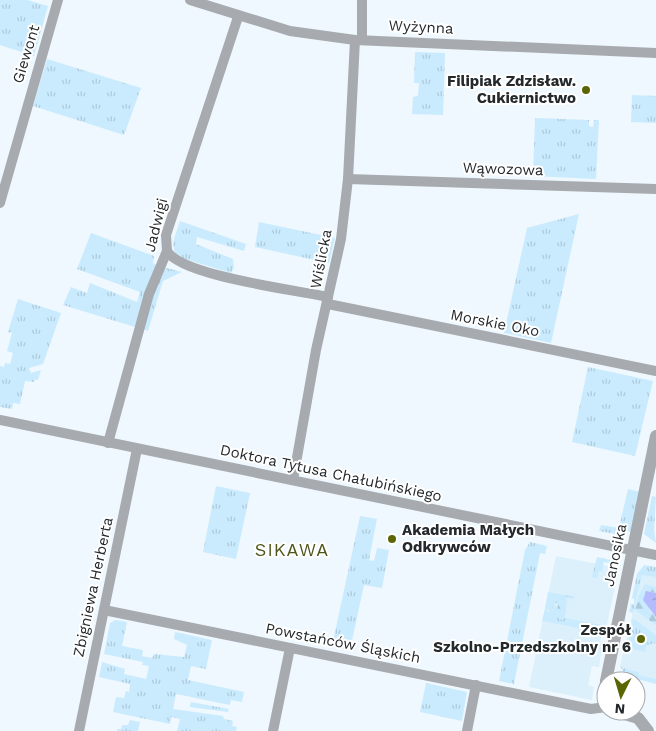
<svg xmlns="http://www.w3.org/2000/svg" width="656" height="731" font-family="'Work Sans',sans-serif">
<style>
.built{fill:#dcf0fb}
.grass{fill:url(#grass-tufts)}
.forest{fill:url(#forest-firs)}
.water{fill:url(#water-ripples)}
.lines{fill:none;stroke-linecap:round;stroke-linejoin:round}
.minor{stroke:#a7abaf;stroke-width:10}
.tertiary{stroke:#a7abaf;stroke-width:12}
.poi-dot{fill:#5c6505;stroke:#fff;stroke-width:2}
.labels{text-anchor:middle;stroke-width:4;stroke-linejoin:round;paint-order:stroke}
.street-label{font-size:15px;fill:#24292c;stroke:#fff}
.poi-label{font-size:15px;font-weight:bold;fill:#24292c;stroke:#fff;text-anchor:end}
.quarter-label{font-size:18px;letter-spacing:1px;fill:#4e551b;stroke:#fff}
</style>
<defs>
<pattern id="grass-tufts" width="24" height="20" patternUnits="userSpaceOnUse" patternTransform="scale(1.25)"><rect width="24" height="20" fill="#caebfe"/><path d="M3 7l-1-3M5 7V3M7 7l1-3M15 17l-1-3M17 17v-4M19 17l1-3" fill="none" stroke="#adcada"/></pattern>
<pattern id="forest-firs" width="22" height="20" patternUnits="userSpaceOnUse" patternTransform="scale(1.25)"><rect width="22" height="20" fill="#caebfe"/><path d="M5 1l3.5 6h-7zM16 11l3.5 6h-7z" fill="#adcada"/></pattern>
<pattern id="water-ripples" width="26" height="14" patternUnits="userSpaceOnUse" patternTransform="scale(1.25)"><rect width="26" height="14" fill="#b4bbfe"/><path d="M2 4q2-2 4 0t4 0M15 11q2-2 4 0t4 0" fill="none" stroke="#9298ce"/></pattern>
</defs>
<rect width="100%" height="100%" fill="#eef8fe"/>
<g class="built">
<path d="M556,556L619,568L605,633H602L600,641L603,642L599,667L592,666L588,685L594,687L592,700L529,687Z"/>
<path d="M642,574L656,577V679L638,675L639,672L623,668L620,666Z"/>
</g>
<g class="grass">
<path d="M0,0H27L48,6L34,56L0,45Z"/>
<path d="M415,52L445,53L443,115L412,114L413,97L418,96L419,83H414Z"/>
<path d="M47,59L141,88L124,135L33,106Z"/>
<path d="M632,95L656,96V123L631,122Z"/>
<path d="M535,118L589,120V126L593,127L594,120H599L596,179L533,176Z"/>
<path d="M579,214L551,343L504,333L527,228Z"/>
<path d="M180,221L246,244L244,251L197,237L196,244L233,259L234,268L231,273L175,256L173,242Z"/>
<path d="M259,222L335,238L329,263L255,247Z"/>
<path d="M91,233L154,256L153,263L156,265L182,272L163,281L148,331L63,305L71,287L87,293L90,283L137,302L140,292L77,269Z"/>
<path d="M18,299L61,313L43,364L29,368L31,373L41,370L38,380L35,379L34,382L25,381L20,404L13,403L12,409L0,407V366L4,367L5,363L10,364L13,353L7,351L12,333L8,332Z"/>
<path d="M588,367L653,381L635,456L572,442Z"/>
<path d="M216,486L250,493L236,559L203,552Z"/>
<path d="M628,489L640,492L632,532L619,529L615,534L599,531L601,525L619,528Z"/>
<path d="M652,496L656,497L654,530L656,543L644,534Z"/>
<path d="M360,516L377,519L369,560L374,561L377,548L389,550L382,588L364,585L350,650L332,646Z"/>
<path d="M530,542L547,546L545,554L540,553L514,684L499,681L525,550Z"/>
<path d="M597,557L619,562L621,566L604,562L602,572L599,571L597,578L592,577Z"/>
<path d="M644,565L656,567V577L642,575L633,613L629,612L631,604H634V599L632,598L637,574Z"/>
<path d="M555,606H558L557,617L562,620L565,618L607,626L605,633L542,621L545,608L548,612L553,610Z"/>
<path d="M633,618L656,635V643L647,645L645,652L627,648Z"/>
<path d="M116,620L127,622L122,646L143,650L142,656L152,658L154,654L184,657L187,645L174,639L175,632L212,640L206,669L191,666L188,680L244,692L242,702L231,700L230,705L176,694L173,709L223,716L224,719L233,721L232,726L237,727L236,731H177L180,719L171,717L170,724L113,712L116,697L124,698L126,691L129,692L130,684L99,677L102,662L125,669L124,674L146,679L149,666L142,665L143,662L104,654L110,623Z"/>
<path d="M620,666L623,668L639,672V675L656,679V684L626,676Z"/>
<path d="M426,683L467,692L462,721L420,712Z"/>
<path d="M191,702L229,709L228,712L190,707Z"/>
<path d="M130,720L140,722L138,731H117V729H121L122,725H128Z"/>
</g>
<g class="forest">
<path d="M645,584L656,587V593L646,591L650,611L656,617V625L635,610L638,597Z"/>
<path d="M548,592L575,597L574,599L567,598L565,618L562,620L557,617L558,603H555L551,612L545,608Z"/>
</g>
<path class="water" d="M646,591L656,593V617L643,600Z"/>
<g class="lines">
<g class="minor">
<path d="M190,0L290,31L355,40L656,53"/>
<path d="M362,40V0"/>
<path d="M348,179L656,189"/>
<path d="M0,203L58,0"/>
<path d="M167,251C181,276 297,290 328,297"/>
<path d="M328,304L656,371"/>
<path d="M0,420L656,555"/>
<path d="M108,443L149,294L167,251L166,235L238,17"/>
<path d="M293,480L316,350L341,239L348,179L355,40"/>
<path d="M104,610L591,709L606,707"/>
<path d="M79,731L137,449"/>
<path d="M273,731L290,648"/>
<path d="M467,731L476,685"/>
</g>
<g class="tertiary">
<path d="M606,681L656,436"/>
<path d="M606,682L604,695L606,703"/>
<path d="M615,711L638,718L648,731"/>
</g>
</g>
<g class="poi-dot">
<circle cx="586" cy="90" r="5"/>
<circle cx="392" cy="539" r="5"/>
<circle cx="641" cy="639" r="5"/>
</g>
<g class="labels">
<g class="street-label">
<text transform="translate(421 27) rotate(3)" y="5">Wyżynna</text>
<text transform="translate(26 54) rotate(-73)" y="5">Giewont</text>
<text transform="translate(503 169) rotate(2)" y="5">Wąwozowa</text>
<text transform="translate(156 225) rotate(-76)" y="5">Jadwigi</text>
<text transform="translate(321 259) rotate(-79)" y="5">Wiślicka</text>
<text transform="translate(495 323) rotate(11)" y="5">Morskie Oko</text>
<text transform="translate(331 473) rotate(12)" y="5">Doktora Tytusa Chałubińskiego</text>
<text transform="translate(615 555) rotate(-78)" y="5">Janosika</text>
<text transform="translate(93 587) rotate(-78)" y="5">Zbigniewa Herberta</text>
<text transform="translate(343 643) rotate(11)" y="5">Powstańców Śląskich</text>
</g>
<g class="poi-label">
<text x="576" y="86">Filipiak Zdzisław.<tspan x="576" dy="17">Cukiernictwo</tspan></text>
<text x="402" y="535" text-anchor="start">Akademia Małych<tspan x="402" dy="17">Odkrywców</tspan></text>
<text x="631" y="635">Zespół<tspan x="631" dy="17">Szkolno-Przedszkolny nr 6</tspan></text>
</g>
<g class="quarter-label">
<text x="292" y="556">SIKAWA</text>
</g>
</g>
<g transform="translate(621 696) rotate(185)"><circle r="24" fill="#ffffff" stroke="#a7a9ab"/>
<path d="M0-4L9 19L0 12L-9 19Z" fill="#5c6505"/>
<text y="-8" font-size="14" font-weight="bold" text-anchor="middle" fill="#24292c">N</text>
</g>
</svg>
